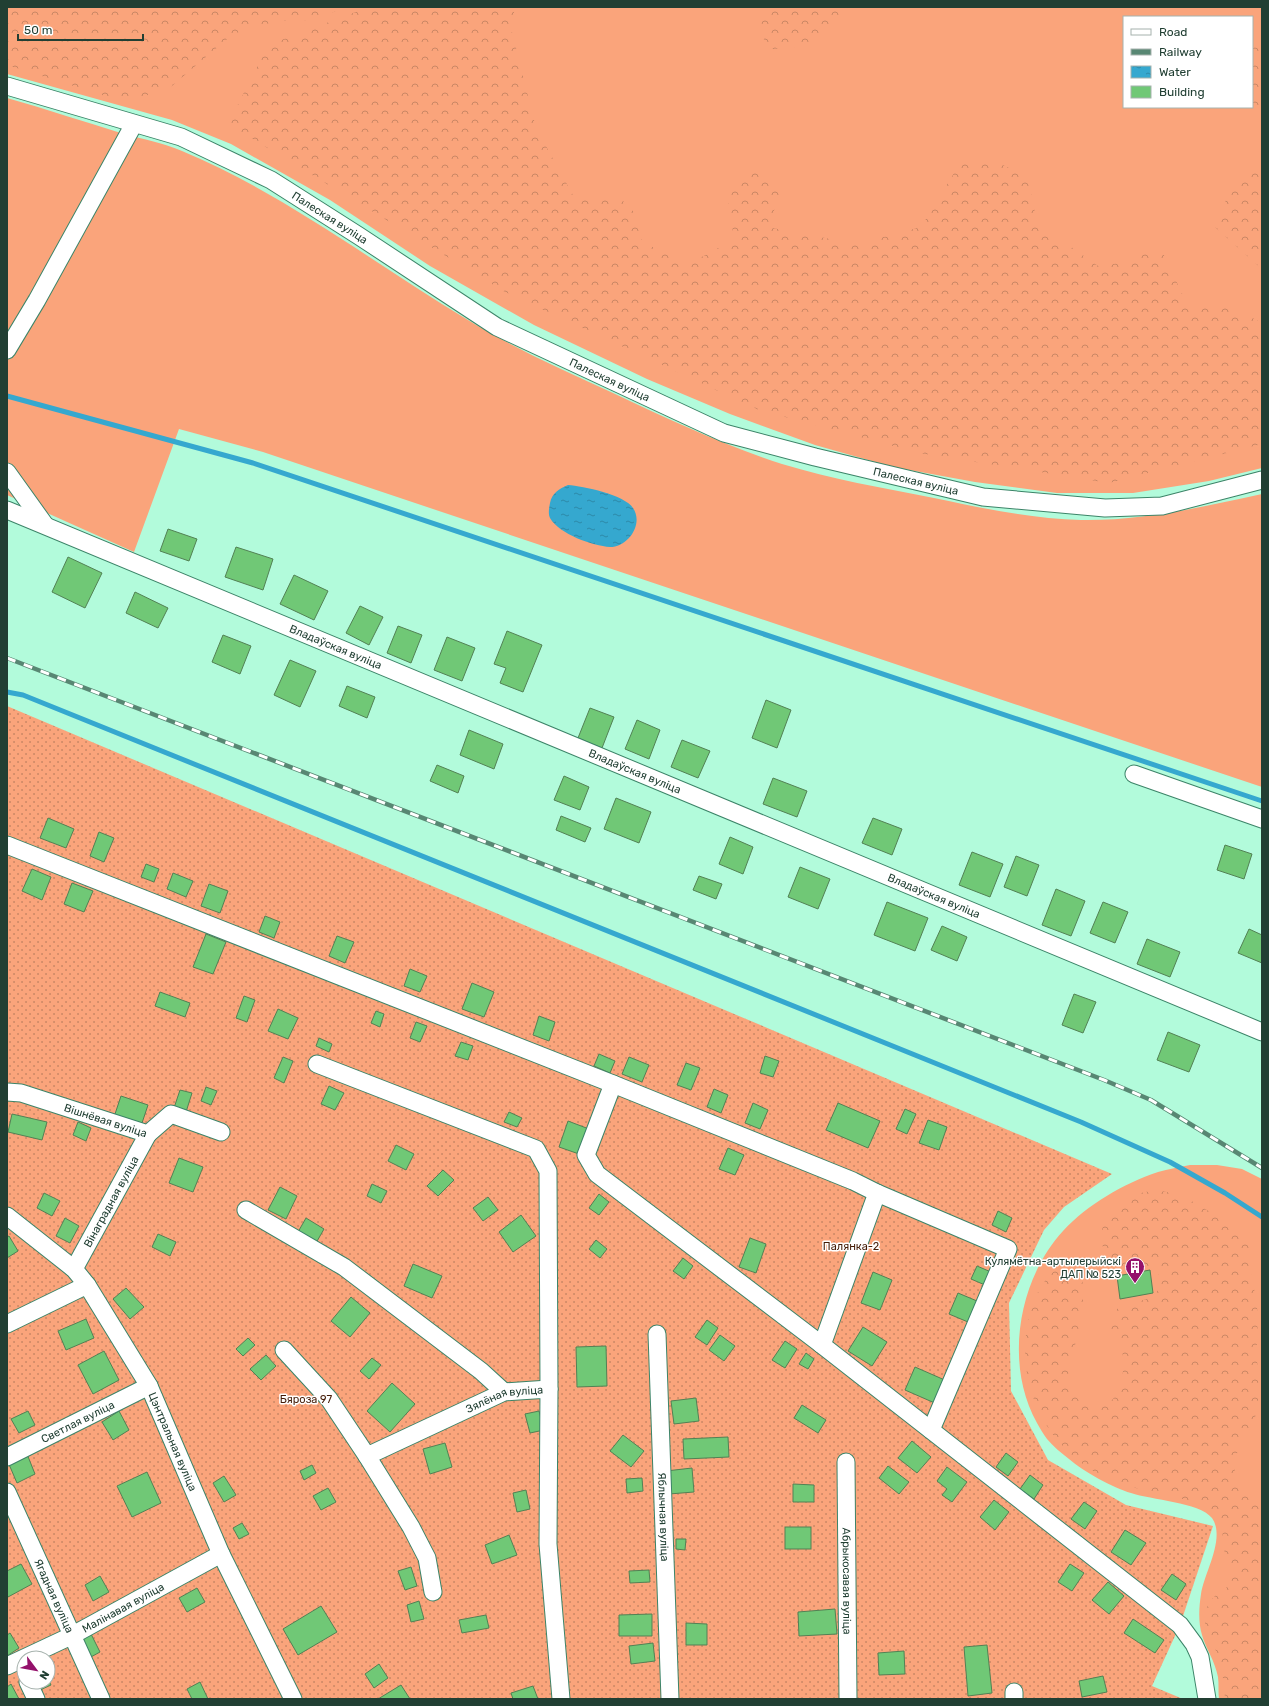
<svg xmlns="http://www.w3.org/2000/svg" width="1269" height="1706" font-family="Rubik,sans-serif">
<style>
.grass{fill:#faa47b;fill-rule:evenodd}
.forest{fill:url(#forest-crowns)}
.garden{fill:url(#garden-dots);fill-rule:evenodd}
.water{fill:url(#water-ripples)}
.lines{fill:none;stroke-linecap:round;stroke-linejoin:round}
.stream{stroke:#35a8cf;stroke-width:5}
.building{fill:#70c876;stroke:#528154}
.minor-casing{stroke:#3c8468;stroke-width:19}
.minor{stroke:#fff;stroke-width:17}
.rail-casing{stroke:#588773;stroke-width:4.5}
.rail{stroke:#fff;stroke-width:3;stroke-dasharray:9;stroke-linecap:butt}
.labels{text-anchor:middle;stroke-width:3;stroke-linejoin:round;paint-order:stroke}
.street-label{font-size:11px;fill:#213f33;stroke:#fff}
.park-label{font-size:11px;fill:#441c07;stroke:#fff}
.poi-label{font-size:11px;fill:#213f33;stroke:#fff;text-anchor:end}
</style>
<defs>
<pattern id="forest-crowns" width="20" height="18" patternUnits="userSpaceOnUse"><rect width="20" height="18" fill="#faa47b"/><path d="M2 6a3 3 0 1 1 6 0M12 15a3 3 0 1 1 6 0" fill="none" stroke="#ca8765"/></pattern>
<pattern id="garden-dots" width="8" height="8" patternUnits="userSpaceOnUse"><rect width="8" height="8" fill="#faa47b"/><path d="M2 2h.1M6 6h.1" fill="none" stroke="#ca8765" stroke-width="1.8" stroke-linecap="round"/></pattern>
<pattern id="water-ripples" width="26" height="14" patternUnits="userSpaceOnUse"><rect width="26" height="14" fill="#35a8cf"/><path d="M2 4q2-2 4 0t4 0M15 11q2-2 4 0t4 0" fill="none" stroke="#2c8aa9"/></pattern>
</defs>
<rect width="100%" height="100%" fill="#b2fbdb"/>
<g class="grass">
<path d="M7,7H1262V468L1209,481L1133,493H1057L975,482L893,467L815,445L730,414L647,379L534,325L430,266L330,200L231,144L172,120L7,74ZM1124,17H1252V107H1124Z"/>
<path d="M7,98C46,109 85,122 124,134C143,139 164,143 182,151C285,194 373,263 468,320C514,348 563,370 613,393C668,419 723,445 782,464C831,479 883,488 934,498C982,508 1032,519 1081,520C1143,521 1202,507 1262,494V787L263,452L179,429L134,552L7,495Z"/>
<path d="M1190,1165H1217L1242,1169L1262,1179V1699H1219C1218,1692 1219,1684 1218,1677C1215,1661 1206,1649 1202,1635C1198,1622 1199,1607 1201,1594C1204,1573 1226,1538 1212,1518C1199,1502 1151,1500 1131,1493C1113,1488 1083,1471 1069,1459C1061,1453 1053,1446 1047,1439C1043,1434 1040,1428 1037,1423C1004,1364 1018,1280 1063,1231C1088,1204 1123,1184 1158,1172C1168,1169 1180,1167 1190,1165Z"/>
</g>
<g class="forest">
<path d="M7,7H345L315,20L277,21L233,34L166,91L121,101L7,65Z"/>
<path d="M369,7H515L511,28L536,128L574,197L618,196L634,212L643,243L691,263L734,239L727,195L759,167L781,194L767,227L857,244L921,227L959,165L989,159L1028,176L1037,223L1101,268L1161,249L1188,306L1226,304L1262,323V444L1109,483L919,453L759,410L505,292L228,124L268,45Z"/>
<path d="M767,7H844L818,45L773,49L760,35L763,11Z"/>
<path d="M1253,47L1262,48V119L1252,104V48Z"/>
<path d="M1262,161V269L1215,227L1232,185Z"/>
<path d="M1156,1191C1165,1191 1174,1193 1182,1196C1196,1203 1241,1229 1247,1241C1253,1251 1249,1263 1251,1274C1253,1285 1256,1295 1257,1307C1259,1324 1256,1341 1257,1358C1258,1376 1260,1393 1257,1410C1253,1432 1232,1448 1235,1472C1236,1487 1249,1492 1262,1497V1699H1225C1224,1682 1222,1667 1216,1651C1212,1641 1205,1634 1205,1623C1204,1610 1209,1599 1220,1592C1224,1589 1229,1587 1231,1582C1236,1570 1227,1561 1224,1550C1222,1538 1224,1526 1216,1515C1211,1508 1203,1505 1195,1502C1160,1493 1118,1488 1087,1467C1043,1437 1020,1386 1026,1334C1028,1313 1034,1295 1047,1278C1054,1270 1068,1260 1078,1271C1093,1288 1072,1354 1068,1376C1069,1384 1069,1391 1075,1396C1083,1406 1104,1410 1113,1399C1120,1392 1122,1381 1123,1371C1125,1363 1123,1352 1119,1344C1114,1336 1107,1327 1111,1317C1124,1290 1167,1315 1158,1271C1141,1258 1126,1273 1112,1262C1106,1258 1104,1251 1102,1244C1097,1221 1118,1201 1138,1194C1143,1192 1150,1191 1156,1191Z"/>
</g>
<path class="garden" d="M7,706L1112,1174L1064,1207L1044,1230L1009,1303L1011,1391L1048,1460L1126,1505L1213,1526L1180,1625L1152,1686L1183,1699H7ZM24,1658H48V1682H24Z"/>
<path class="water" d="M568,485C583,486 625,495 633,508C644,524 628,547 610,547C593,546 559,534 550,518C548,514 549,508 550,503C552,493 559,489 568,485Z"/>
<g class="lines">
<g class="stream">
<path d="M7,396L253,463L1262,801"/>
<path d="M7,692L23,695L1081,1122L1170,1162L1225,1193L1262,1217"/>
</g>
</g>
<g class="building">
<path d="M168,529L197,539L189,561L160,551Z"/>
<path d="M236,547L273,559L263,590L225,577Z"/>
<path d="M68,557L102,573L85,608L52,592Z"/>
<path d="M294,575L328,591L314,620L280,604Z"/>
<path d="M135,592L168,608L158,628L126,613Z"/>
<path d="M360,606L383,617L369,645L346,633Z"/>
<path d="M398,626L422,635L411,663L387,653Z"/>
<path d="M507,631L542,645L523,692L500,683L506,668L494,664Z"/>
<path d="M223,635L251,646L240,674L212,662Z"/>
<path d="M447,637L475,648L462,681L434,670Z"/>
<path d="M290,660L316,671L300,707L274,695Z"/>
<path d="M347,686L375,697L367,718L339,706Z"/>
<path d="M766,700L791,710L777,748L752,738Z"/>
<path d="M590,708L614,717L602,748L578,738Z"/>
<path d="M637,720L660,730L649,759L625,749Z"/>
<path d="M469,730L503,744L494,769L460,755Z"/>
<path d="M682,740L710,751L698,778L671,767Z"/>
<path d="M437,765L464,776L458,793L430,781Z"/>
<path d="M564,776L589,787L580,810L554,800Z"/>
<path d="M773,778L807,791L797,817L763,804Z"/>
<path d="M616,798L651,812L639,843L604,829Z"/>
<path d="M561,816L591,828L585,842L556,830Z"/>
<path d="M48,818L74,829L66,848L40,838Z"/>
<path d="M873,818L902,829L892,855L862,843Z"/>
<path d="M99,832L114,838L104,862L90,856Z"/>
<path d="M730,837L753,847L743,874L719,864Z"/>
<path d="M1225,845L1252,854L1244,879L1217,870Z"/>
<path d="M972,852L1003,864L990,897L959,885Z"/>
<path d="M1016,856L1039,865L1027,896L1004,887Z"/>
<path d="M146,864L159,869L154,882L141,877Z"/>
<path d="M800,867L830,879L818,909L788,897Z"/>
<path d="M32,869L51,877L42,900L22,891Z"/>
<path d="M173,873L193,881L186,897L167,889Z"/>
<path d="M699,876L722,884L716,899L693,890Z"/>
<path d="M72,883L93,891L84,912L64,904Z"/>
<path d="M209,884L228,891L220,913L201,906Z"/>
<path d="M1056,889L1085,901L1071,936L1042,925Z"/>
<path d="M887,902L928,918L915,951L874,935Z"/>
<path d="M1103,902L1128,912L1115,943L1090,933Z"/>
<path d="M265,916L280,922L274,938L259,932Z"/>
<path d="M942,926L967,937L957,961L931,950Z"/>
<path d="M1249,929L1262,935V963L1238,953Z"/>
<path d="M206,934L226,942L213,974L193,967Z"/>
<path d="M337,936L354,942L345,963L329,956Z"/>
<path d="M1147,939L1180,952L1170,977L1137,964Z"/>
<path d="M410,969L427,976L420,992L404,986Z"/>
<path d="M472,983L494,992L484,1017L462,1009Z"/>
<path d="M160,992L190,1003L185,1017L155,1006Z"/>
<path d="M1074,994L1096,1002L1083,1033L1062,1025Z"/>
<path d="M244,996L255,1000L247,1022L236,1018Z"/>
<path d="M278,1009L298,1018L288,1039L268,1031Z"/>
<path d="M376,1011L384,1014L380,1027L371,1023Z"/>
<path d="M539,1016L555,1022L549,1041L533,1035Z"/>
<path d="M416,1022L427,1026L420,1042L410,1038Z"/>
<path d="M1168,1032L1200,1045L1189,1072L1157,1060Z"/>
<path d="M319,1038L332,1044L329,1052L316,1046Z"/>
<path d="M461,1042L473,1046L468,1060L455,1056Z"/>
<path d="M599,1054L615,1061L610,1073L594,1066Z"/>
<path d="M765,1056L779,1061L773,1077L760,1073Z"/>
<path d="M283,1057L293,1061L284,1083L274,1078Z"/>
<path d="M629,1057L649,1065L642,1082L622,1074Z"/>
<path d="M686,1063L700,1068L691,1090L677,1085Z"/>
<path d="M329,1086L344,1093L335,1110L321,1104Z"/>
<path d="M206,1087L217,1091L211,1105L201,1101Z"/>
<path d="M714,1089L728,1095L721,1113L707,1107Z"/>
<path d="M180,1090L192,1093L186,1112L174,1108Z"/>
<path d="M121,1096L148,1105L141,1126L114,1117Z"/>
<path d="M753,1103L768,1110L760,1129L745,1123Z"/>
<path d="M838,1103L880,1121L868,1148L826,1130Z"/>
<path d="M905,1109L916,1114L907,1134L896,1129Z"/>
<path d="M509,1112L522,1118L517,1127L504,1122Z"/>
<path d="M12,1114L47,1122L42,1140L8,1132Z"/>
<path d="M928,1120L947,1127L939,1150L919,1143Z"/>
<path d="M568,1121L589,1129L579,1154L559,1147Z"/>
<path d="M78,1122L91,1128L86,1141L73,1135Z"/>
<path d="M396,1145L414,1154L406,1170L388,1161Z"/>
<path d="M728,1148L744,1155L735,1175L719,1169Z"/>
<path d="M179,1158L203,1167L193,1192L169,1183Z"/>
<path d="M443,1170L454,1180L438,1196L427,1186Z"/>
<path d="M372,1184L387,1191L381,1203L367,1196Z"/>
<path d="M280,1187L297,1196L286,1219L268,1210Z"/>
<path d="M44,1193L60,1201L52,1216L37,1208Z"/>
<path d="M599,1194L609,1202L599,1215L589,1208Z"/>
<path d="M488,1197L498,1210L483,1221L473,1208Z"/>
<path d="M998,1211L1012,1218L1006,1232L992,1225Z"/>
<path d="M521,1215L536,1236L513,1252L499,1232Z"/>
<path d="M65,1218L79,1226L70,1243L56,1236Z"/>
<path d="M306,1218L324,1229L316,1243L298,1232Z"/>
<path d="M158,1234L176,1242L170,1256L152,1247Z"/>
<path d="M9,1236L18,1251L7,1258V1237Z"/>
<path d="M750,1238L766,1244L756,1273L739,1267Z"/>
<path d="M596,1240L607,1249L600,1258L589,1249Z"/>
<path d="M683,1258L693,1266L684,1279L673,1271Z"/>
<path d="M413,1264L442,1276L432,1298L404,1286Z"/>
<path d="M977,1266L991,1272L985,1285L971,1279Z"/>
<path d="M1150,1270L1153,1293L1120,1299L1117,1276Z"/>
<path d="M873,1272L892,1280L880,1310L861,1303Z"/>
<path d="M126,1288L144,1307L130,1319L113,1299Z"/>
<path d="M958,1293L977,1301L968,1322L949,1314Z"/>
<path d="M351,1297L370,1313L350,1337L331,1321Z"/>
<path d="M86,1319L94,1338L66,1350L58,1331Z"/>
<path d="M707,1320L718,1328L707,1345L695,1337Z"/>
<path d="M863,1327L887,1342L872,1366L848,1351Z"/>
<path d="M720,1335L735,1346L724,1361L709,1350Z"/>
<path d="M248,1338L255,1345L243,1356L236,1349Z"/>
<path d="M785,1341L797,1349L785,1368L772,1360Z"/>
<path d="M606,1346L607,1386L577,1387L576,1347Z"/>
<path d="M104,1351L119,1380L93,1394L78,1365Z"/>
<path d="M806,1353L814,1359L808,1369L799,1364Z"/>
<path d="M266,1355L276,1366L261,1380L250,1369Z"/>
<path d="M372,1358L381,1365L369,1379L360,1371Z"/>
<path d="M915,1367L947,1381L937,1404L905,1390Z"/>
<path d="M392,1383L415,1404L390,1432L367,1411Z"/>
<path d="M696,1398L699,1421L674,1424L671,1401Z"/>
<path d="M802,1405L826,1420L818,1433L794,1418Z"/>
<path d="M28,1411L35,1425L19,1433L11,1419Z"/>
<path d="M119,1411L129,1430L113,1440L102,1422Z"/>
<path d="M539,1411L544,1430L530,1433L525,1414Z"/>
<path d="M623,1435L644,1451L631,1467L610,1451Z"/>
<path d="M728,1437L729,1457L684,1459L683,1439Z"/>
<path d="M912,1441L931,1457L917,1473L898,1458Z"/>
<path d="M445,1443L452,1467L430,1474L423,1449Z"/>
<path d="M1006,1453L1018,1462L1008,1476L996,1467Z"/>
<path d="M27,1454L35,1474L17,1483L8,1462Z"/>
<path d="M312,1465L316,1473L304,1480L300,1471Z"/>
<path d="M888,1466L909,1482L899,1494L879,1478Z"/>
<path d="M947,1467L967,1482L952,1502L942,1495L947,1489L937,1481Z"/>
<path d="M692,1468L694,1492L669,1494L666,1471Z"/>
<path d="M147,1472L161,1503L132,1517L117,1486Z"/>
<path d="M1030,1475L1043,1485L1034,1499L1020,1489Z"/>
<path d="M224,1476L236,1495L224,1502L213,1483Z"/>
<path d="M642,1478L643,1491L627,1493L626,1479Z"/>
<path d="M793,1484L814,1485V1502H793Z"/>
<path d="M328,1488L336,1502L321,1510L313,1496Z"/>
<path d="M526,1490L530,1509L517,1512L513,1493Z"/>
<path d="M994,1500L1009,1512L995,1530L980,1517Z"/>
<path d="M1084,1502L1097,1511L1085,1529L1071,1519Z"/>
<path d="M242,1523L249,1534L239,1539L233,1528Z"/>
<rect x="785" y="1527" width="26" height="22"/>
<path d="M1125,1530L1146,1543L1131,1565L1111,1552Z"/>
<path d="M509,1535L517,1555L492,1564L485,1545Z"/>
<path d="M676,1539H686L685,1550L676,1549Z"/>
<path d="M21,1564L32,1584L8,1597L7,1594V1571Z"/>
<path d="M1070,1564L1084,1573L1072,1591L1058,1582Z"/>
<path d="M411,1567L417,1586L405,1590L398,1571Z"/>
<path d="M649,1570L650,1582L630,1583L629,1571Z"/>
<path d="M1172,1574L1186,1584L1176,1600L1161,1590Z"/>
<path d="M100,1576L109,1592L93,1601L85,1585Z"/>
<path d="M1108,1582L1124,1596L1109,1614L1092,1600Z"/>
<path d="M197,1588L205,1602L187,1612L179,1598Z"/>
<path d="M419,1601L424,1619L411,1622L407,1605Z"/>
<path d="M321,1606L337,1632L298,1655L283,1629Z"/>
<path d="M835,1609L837,1634L799,1636L798,1612Z"/>
<path d="M652,1614V1636H619V1615Z"/>
<path d="M486,1615L489,1628L462,1633L459,1620Z"/>
<path d="M1133,1619L1164,1640L1155,1653L1124,1633Z"/>
<path d="M686,1623L707,1624V1645H686Z"/>
<path d="M10,1633L19,1648L7,1656V1635Z"/>
<path d="M91,1634L100,1652L89,1658L80,1639Z"/>
<path d="M653,1643L655,1661L631,1664L629,1646Z"/>
<path d="M987,1645L992,1693L968,1696L964,1647Z"/>
<path d="M904,1651L905,1674L879,1675L878,1653Z"/>
<path d="M379,1664L388,1678L374,1688L365,1674Z"/>
<path d="M1103,1676L1107,1692L1082,1697L1079,1681Z"/>
<path d="M48,1679L51,1685L40,1690L36,1682H48Z"/>
<path d="M200,1682L208,1699H192L187,1689Z"/>
<path d="M11,1684L19,1699H7V1687Z"/>
<path d="M401,1685L410,1699H378Z"/>
<path d="M533,1686L538,1699H513L511,1693Z"/>
</g>
<g class="lines">
<defs>
<g id="minor">
<path id="s1" d="M7,86L181,137L271,180L359,236L497,327L724,433L815,457L983,497L1105,508L1162,506L1262,480"/>
<path d="M7,350L37,300L134,124"/>
<path d="M7,472L45,525"/>
<path id="s2" d="M7,510L1262,1032"/>
<path d="M1134,774L1262,819"/>
<path d="M7,845L613,1084L853,1181L877,1193L822,1345L1180,1625L1194,1644L1200,1657L1207,1699"/>
<path d="M317,1064L536,1149L548,1171L549,1389"/>
<path d="M613,1084L586,1155L597,1174L822,1345"/>
<path id="s3" d="M7,1092L21,1093L148,1134L171,1114L221,1132"/>
<path d="M877,1193L1008,1249L931,1430"/>
<path d="M246,1210L344,1267L481,1371L504,1392"/>
<path id="s4" d="M7,1216L74,1269L87,1285L149,1386L221,1554L293,1699"/>
<path id="s5" d="M74,1269L148,1134"/>
<path d="M7,1324L87,1285"/>
<path id="s6" d="M657,1334L670,1699"/>
<path id="s7" d="M284,1350L329,1399L367,1456L504,1392L549,1389L548,1544L561,1699"/>
<path d="M367,1456L411,1527L427,1558L433,1592"/>
<path id="s8" d="M7,1457L149,1386"/>
<path id="s9" d="M846,1462L848,1699"/>
<path id="s10" d="M7,1492L101,1699"/>
<path id="s11" d="M7,1666L71,1636L221,1554"/>
<path d="M28,1682L36,1699"/>
<path d="M1014,1692V1699"/>
</g>
</defs>
<use href="#minor" class="minor-casing"/>
<use href="#minor" class="minor"/>
<defs>
<path id="rail" d="M7,658L1104,1080L1151,1100L1262,1168"/>
</defs>
<use href="#rail" class="rail-casing"/>
<use href="#rail" class="rail"/>
</g>
<defs>
<symbol id="building-pin" viewBox="-11 -11 22 30"><path d="M0 17L-7.5 6A9.5 9.5 0 1 1 7.5 6Z" fill="#94116b" stroke="#fff"/><path d="M-4-6H4V6H1V3H-1V6H-4ZM-2.5-4.3h1.7v1.8h-1.7ZM.8-4.3h1.7v1.8H.8ZM-2.5-1h1.7V.8h-1.7ZM.8-1h1.7V.8H.8Z" fill="#fff"/></symbol>
</defs>
<g fill-rule="evenodd">
<use href="#building-pin" x="1124" y="1256" width="22" height="30"/>
</g>
<g class="labels">
<g class="street-label">
<text dy="4" stroke="none"><textPath href="#s1" startOffset="351">Палеская вуліца</textPath></text>
<text dy="4" stroke="none"><textPath href="#s1" startOffset="675">Палеская вуліца</textPath></text>
<text dy="4" stroke="none"><textPath href="#s1" startOffset="999">Палеская вуліца</textPath></text>
<text dy="4" stroke="none"><textPath href="#s2" startOffset="356">Владаўская вуліца</textPath></text>
<text dy="4" stroke="none"><textPath href="#s2" startOffset="680">Владаўская вуліца</textPath></text>
<text dy="4" stroke="none"><textPath href="#s2" startOffset="1004">Владаўская вуліца</textPath></text>
<text dy="4" stroke="none"><textPath href="#s3" startOffset="103">Вішнёвая вуліца</textPath></text>
<text dy="4" stroke="none"><textPath href="#s5" startOffset="77">Вінаградная вуліца</textPath></text>
<text dy="4" stroke="none"><textPath href="#s7" startOffset="285">Зялёная вуліца</textPath></text>
<text dy="4" stroke="none"><textPath href="#s8" startOffset="79">Светлая вуліца</textPath></text>
<text dy="4" stroke="none"><textPath href="#s4" startOffset="285">Цэнтральная вуліца</textPath></text>
<text dy="4" stroke="none"><textPath href="#s6" startOffset="183">Яблычная вуліца</textPath></text>
<text dy="4" stroke="none"><textPath href="#s9" startOffset="119">Абрыкосавая вуліца</textPath></text>
<text dy="4" stroke="none"><textPath href="#s10" startOffset="114">Ягадная вуліца</textPath></text>
<text dy="4" stroke="none"><textPath href="#s11" startOffset="130">Малінавая вуліца</textPath></text>
</g>
<g class="park-label">
<text x="851" y="1250">Палянка-2</text>
<text x="306" y="1403">Бяроза 97</text>
</g>
<g class="poi-label">
<text x="1121" y="1265">Кулямётна-артылерыйскі<tspan x="1121" dy="13">ДАП № 523</tspan></text>
</g>
</g>
<rect width="1269" height="1706" fill="none" stroke="#213f33" stroke-width="16"/>
<rect x="1123" y="16" width="130" height="92" fill="#ffffff" stroke="#a6b2ad"/>
<rect x="1131" y="29" width="20" height="6" fill="#ffffff" stroke="#a6b2ad"/>
<text x="1159" y="36" font-size="12" fill="#213f33">Road</text>
<rect x="1131" y="49" width="20" height="6" fill="#588773" stroke="#a6b2ad"/>
<text x="1159" y="56" font-size="12" fill="#213f33">Railway</text>
<rect x="1131" y="66" width="20" height="12" fill="url(#water-ripples)" stroke="#a6b2ad"/>
<text x="1159" y="76" font-size="12" fill="#213f33">Water</text>
<rect x="1131" y="86" width="20" height="12" fill="#70c876" stroke="#a6b2ad"/>
<text x="1159" y="96" font-size="12" fill="#213f33">Building</text>
<g transform="translate(36 1670) rotate(122)"><circle r="19" fill="#ffffff" stroke="#a6b2ad"/>
<path d="M0-3L7 15L0 10L-7 15Z" fill="#94116b"/>
<text y="-6" font-size="11" font-weight="bold" text-anchor="middle" fill="#213f33">N</text>
</g>
<path d="M18 34v6h125v-6" fill="none" stroke="#213f33" stroke-width="2"/>
<text x="24" y="34" font-size="12" fill="#213f33" stroke="#ffffff" stroke-width="3" paint-order="stroke">50 m</text>
</svg>
